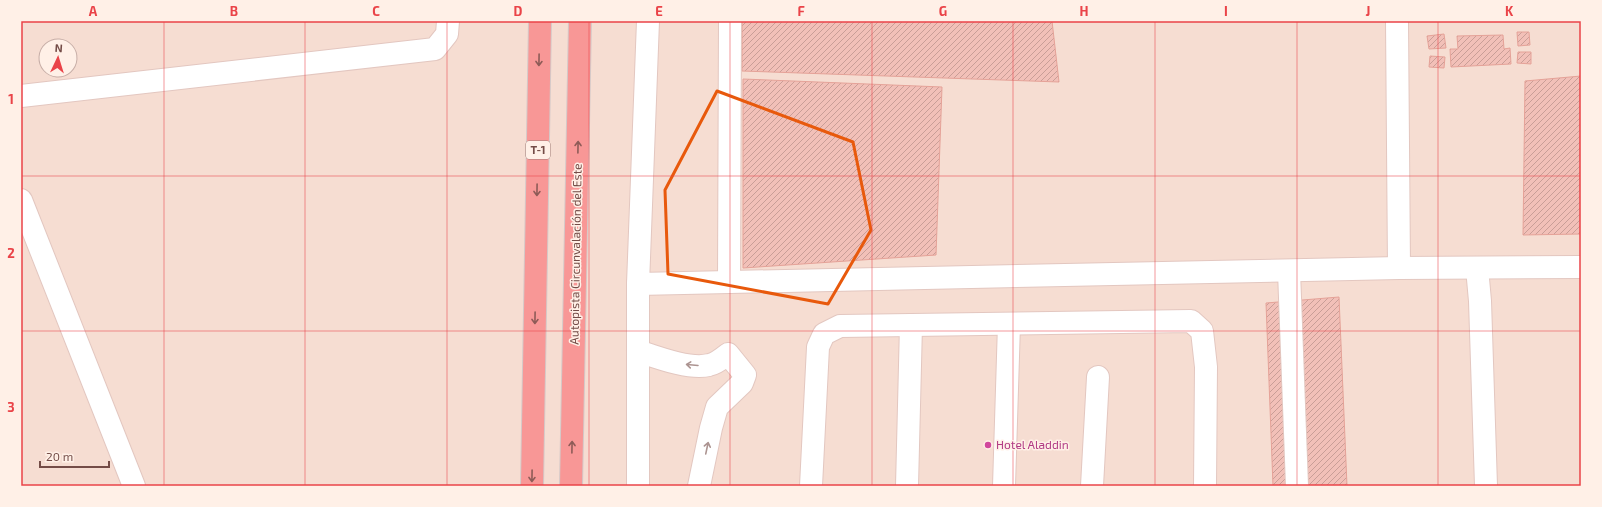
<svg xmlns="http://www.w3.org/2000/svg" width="1602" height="507" font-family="'Exo 2',sans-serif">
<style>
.residential{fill:#f6ddd2;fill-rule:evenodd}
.building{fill:url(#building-hatch);stroke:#e5a298}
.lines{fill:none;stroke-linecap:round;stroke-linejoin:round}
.minor-casing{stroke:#e3c7c0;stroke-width:24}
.highway-casing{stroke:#d5c9c8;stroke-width:24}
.minor{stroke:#fff;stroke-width:22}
.highway{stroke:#f89796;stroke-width:22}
.oneway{stroke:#8e5b57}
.oneway2{stroke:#ac9491}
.marked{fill:none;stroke:#e8590c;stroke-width:3;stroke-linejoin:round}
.grid{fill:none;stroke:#ea4348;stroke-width:1;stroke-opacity:0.55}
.hotel-dot{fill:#d1479c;stroke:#fff0e7;stroke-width:1.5}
.labels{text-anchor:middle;stroke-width:3;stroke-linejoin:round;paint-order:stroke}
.shield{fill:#fff0e7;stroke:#9e7d77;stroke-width:1}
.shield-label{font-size:11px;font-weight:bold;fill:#744c47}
.street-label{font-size:12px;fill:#744c47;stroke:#fff0e7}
.hotel-label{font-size:12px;fill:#b23c85;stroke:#fff0e7;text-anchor:start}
.neatline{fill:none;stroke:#ea4348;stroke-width:1.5}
.grid-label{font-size:13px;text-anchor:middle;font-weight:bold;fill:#ea4348}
</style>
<defs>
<pattern id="building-hatch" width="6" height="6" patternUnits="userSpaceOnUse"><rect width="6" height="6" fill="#f2c0b8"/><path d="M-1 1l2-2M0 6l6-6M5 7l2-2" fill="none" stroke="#c99e97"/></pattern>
</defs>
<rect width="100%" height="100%" fill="#fdebe1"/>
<path class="residential" d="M21,21H1581V486H21ZM46,46H70V70H46Z"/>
<g class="building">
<path d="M742,21H1052L1059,82L742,71Z"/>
<path d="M1517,32H1529L1530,45L1518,46Z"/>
<path d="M1444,34L1446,48L1429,49L1427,36Z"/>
<path d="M1503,35L1504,49L1510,48L1511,64L1451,67L1450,49H1458L1457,36Z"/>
<path d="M1518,52H1531V64L1517,63Z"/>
<path d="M1430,56L1445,57L1444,68L1429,67Z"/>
<path d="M1581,76V234L1523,235L1525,81Z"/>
<path d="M743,79L942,87L936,255L743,268Z"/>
<path d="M1339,297L1347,486H1273L1266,303Z"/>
</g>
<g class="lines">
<defs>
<g id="minor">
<path d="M1397,21L1399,268"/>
<path d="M21,96L435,49L447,34L448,21"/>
<path d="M21,200L134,486"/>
<path d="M1477,268L1480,301L1486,486"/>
<path d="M1289,271L1297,486"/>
<path d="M729,282L730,21"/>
<path d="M638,284L1399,268L1581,267"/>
<path d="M638,351C656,357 690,370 709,365C715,364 723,358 728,354L745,375L742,383L717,407L711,428L699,486"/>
<path d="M638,486V284L648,21"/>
<path d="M811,486L818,347L824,334L840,326L1191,321L1202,331L1206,367L1205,486"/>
<path d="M907,486L911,325"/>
<path d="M1004,486L1009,324"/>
<path d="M1092,486L1098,377"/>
</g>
<g id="highway">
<path d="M532,486L540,21"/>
<path d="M571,486L580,21"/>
</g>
</defs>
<use href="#minor" class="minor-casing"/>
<use href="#highway" class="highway-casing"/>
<use href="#minor" class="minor"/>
<use href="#highway" class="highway"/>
</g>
<defs><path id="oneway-shaft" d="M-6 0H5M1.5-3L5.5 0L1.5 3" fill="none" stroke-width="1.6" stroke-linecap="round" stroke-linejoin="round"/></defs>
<g class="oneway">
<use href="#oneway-shaft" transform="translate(539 60) rotate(91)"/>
<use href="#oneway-shaft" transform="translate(578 147) rotate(-89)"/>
<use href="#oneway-shaft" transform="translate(537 190) rotate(91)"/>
<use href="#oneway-shaft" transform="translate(535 318) rotate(91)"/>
<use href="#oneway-shaft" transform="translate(572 447) rotate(-89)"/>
<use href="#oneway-shaft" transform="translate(532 476) rotate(91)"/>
</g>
<g class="oneway2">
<use href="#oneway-shaft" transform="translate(692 365) rotate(-175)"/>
<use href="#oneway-shaft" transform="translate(707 448) rotate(-78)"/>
</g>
<path class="marked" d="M717,91L853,142L871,230L828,304L668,274L665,190Z"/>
<path class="grid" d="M164,21V486M305,21V486M447,21V486M589,21V486M730,21V486M872,21V486M1013,21V486M1155,21V486M1297,21V486M1438,21V486M21,176H1581M21,331H1581"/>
<circle class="hotel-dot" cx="988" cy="445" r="4"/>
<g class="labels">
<rect class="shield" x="526" y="141" width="24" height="18" rx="3"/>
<g class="shield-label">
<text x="538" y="154">T-1</text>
</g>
<g class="street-label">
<text transform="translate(576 254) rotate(-89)" y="4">Autopista Circunvalación del Este</text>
</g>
<g class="hotel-label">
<text x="996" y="449">Hotel Aladdin</text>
</g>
</g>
<rect width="1602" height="507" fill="none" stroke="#fff0e7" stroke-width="44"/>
<g transform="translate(58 58) rotate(4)"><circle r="19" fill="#fff0e7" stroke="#c7aea7"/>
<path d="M0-3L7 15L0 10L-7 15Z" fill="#ea4348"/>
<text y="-6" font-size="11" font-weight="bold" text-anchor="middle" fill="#744c47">N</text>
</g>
<path d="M40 461v6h69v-6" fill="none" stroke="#744c47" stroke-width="2"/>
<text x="46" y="461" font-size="12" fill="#744c47" stroke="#fff0e7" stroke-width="3" paint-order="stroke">20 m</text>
<rect x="22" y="22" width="1558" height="463" class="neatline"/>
<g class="grid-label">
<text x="93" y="16">A</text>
<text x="234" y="16">B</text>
<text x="376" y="16">C</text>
<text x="518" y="16">D</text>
<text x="659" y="16">E</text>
<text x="801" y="16">F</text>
<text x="943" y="16">G</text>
<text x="1084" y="16">H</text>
<text x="1226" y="16">I</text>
<text x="1368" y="16">J</text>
<text x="1509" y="16">K</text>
<text x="11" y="104">1</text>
<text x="11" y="258">2</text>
<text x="11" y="412">3</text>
</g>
</svg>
